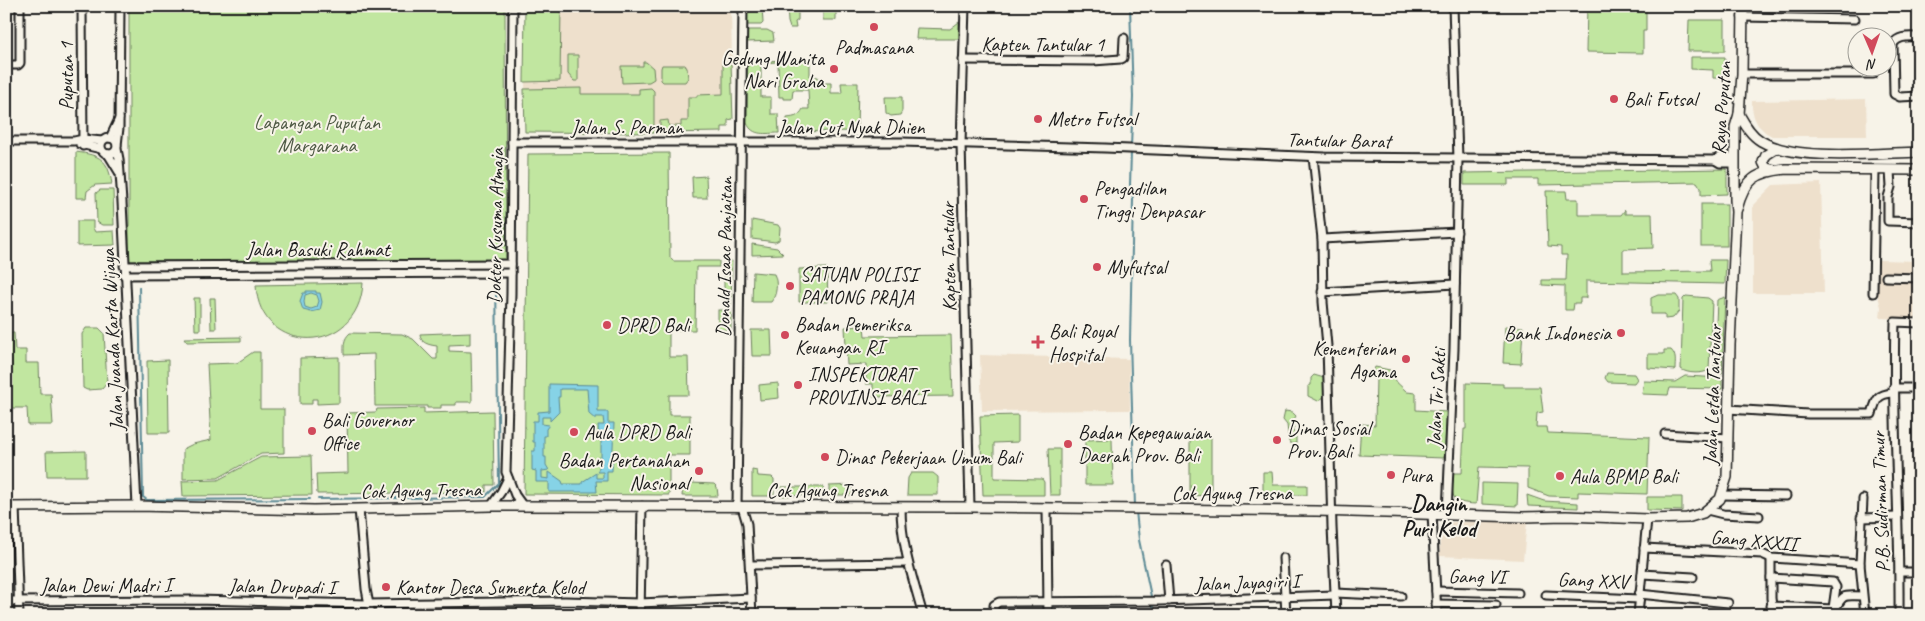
<svg xmlns="http://www.w3.org/2000/svg" width="1925" height="621" font-family="Caveat,sans-serif">
<style>
.built{fill:#eee0cc}
.green{fill:#c1e6a0;stroke:#6e815e}
.water{fill:#86d3e6;stroke:#5c8a95;fill-rule:evenodd}
.lines{fill:none;stroke-linecap:round;stroke-linejoin:round}
.stream{stroke:#5c8a95;stroke-width:2}
.minor-casing{stroke:#1c1c1c;stroke-width:11}
.major-casing{stroke:#1c1c1c;stroke-width:12}
.minor{stroke:#f7f3e8;stroke-width:7}
.major{stroke:#f7f3e8;stroke-width:9}
.poi-dot{fill:#d1495b;stroke:#f7f3e8;stroke-width:2}
.labels{text-anchor:middle;stroke-width:4;stroke-linejoin:round;paint-order:stroke}
.street-label{font-size:20px;fill:#1c1c1c;stroke:#f7f3e8}
.poi-label{font-size:20px;fill:#1c1c1c;stroke:#f7f3e8;text-anchor:start}
.park-label{font-size:20px;fill:#4e5944;stroke:#f7f3e8}
.quarter-label{font-size:22px;font-weight:bold;fill:#1c1c1c;stroke:#f7f3e8}
</style>
<rect width="100%" height="100%" fill="#f7f3e8"/>
<filter id="ink" filterUnits="userSpaceOnUse"><feTurbulence type="fractalNoise" baseFrequency=".02" numOctaves="2"/><feDisplacementMap in="SourceGraphic" scale="10" xChannelSelector="R" yChannelSelector="G"/><feConvolveMatrix kernelMatrix="1 2 1 2 8 2 1 2 1" color-interpolation-filters="sRGB"/></filter>
<g filter="url(#ink)">
<g class="built">
<path d="M525,6H731L733,119L728,120V127H722V132H525Z"/>
<path d="M1866,99L1867,136H1772L1765,132L1758,125L1754,117L1752,108V101Z"/>
<path d="M1821,183L1824,293H1753V205L1773,185Z"/>
<path d="M1878,260L1919,261V319L1880,318L1881,307L1877,293Z"/>
<path d="M980,355L1129,359L1130,410L982,411Z"/>
<path d="M1450,522H1527L1523,560L1440,556V530L1442,525Z"/>
</g>
<g class="green">
<path d="M129,6H505L506,260L129,261Z"/>
<path d="M525,6H561L560,81L524,82Z"/>
<path d="M747,6H762L763,23L761,25H747Z"/>
<path d="M787,6L798,8V20L795,22L796,28H790L788,22Z"/>
<rect x="823" y="6" width="13" height="14"/>
<path d="M1587,6H1646V31H1643V53L1586,52Z"/>
<path d="M1689,20H1725V51H1688Z"/>
<path d="M959,22V39H916L917,28L950,29Z"/>
<path d="M747,30H767L773,33L774,41L747,42Z"/>
<path d="M568,55H578V81H574L568,74Z"/>
<path d="M1691,57H1725V78H1713V70L1691,69Z"/>
<path d="M810,60V76L818,77V83H831V93H842L841,83H858L857,131L787,132V118C796,117 799,116 803,109H809L808,90H793L792,99H783V97H779L778,62L761,63V97H771V114H778L779,133C766,133 753,137 747,123V61Z"/>
<path d="M643,62H646L653,68L654,79L649,82L622,83L621,66H643Z"/>
<path d="M731,63L733,119L728,120V127H722V132L660,133V121L668,120L669,126H681V121H688V97H697V95L723,94V64Z"/>
<path d="M662,65H685L687,68L688,78L685,82H663L661,80V68Z"/>
<path d="M581,88V94H639V89L651,88L654,91V133L525,132L524,89Z"/>
<path d="M885,97H902V111L900,115L891,116L886,113Z"/>
<path d="M76,152C100,155 108,159 112,184L95,185L87,191L86,198H76Z"/>
<path d="M669,153L670,258L673,261H719V267H696L695,330H669V357H688L689,395H669V415H690V455H669V495L524,494L528,154Z"/>
<path d="M1727,169V194L1701,195V188L1697,182L1538,185V179H1508V185H1464V173Z"/>
<path d="M706,176L707,198H693L692,177Z"/>
<path d="M100,190H113L114,225H102L97,222L96,193Z"/>
<path d="M1546,191H1566L1567,199H1578V215H1621L1625,210V214H1652L1653,248L1623,249V272L1710,271L1709,260H1726L1725,284L1586,281V298H1580V303H1574L1573,310H1565V286L1542,285V280H1566L1567,255H1561V247L1548,246Z"/>
<rect x="1701" y="204" width="26" height="42"/>
<path d="M752,220L778,225L780,228L779,240L775,242L752,239Z"/>
<path d="M77,221H93V228L95,232L114,231L115,245L77,246Z"/>
<path d="M752,244L777,248L783,254L752,255Z"/>
<path d="M724,261H732L731,305L724,306Z"/>
<path d="M503,266L502,269L381,270L380,267Z"/>
<path d="M827,268L828,302H799V269Z"/>
<path d="M753,272L774,274C778,282 777,295 771,302H752Z"/>
<path d="M363,283C359,356 259,357 256,285Z"/>
<path d="M1658,295H1676L1679,299V311L1673,318L1665,319V314H1651V298Z"/>
<path d="M1686,296L1708,298L1712,301L1709,370C1703,374 1687,374 1681,369L1683,299Z"/>
<path d="M1725,297L1722,373H1716L1714,371L1717,300Z"/>
<path d="M194,298H200V330H195Z"/>
<path d="M210,298H215L216,329H211Z"/>
<rect x="718" y="310" width="13" height="20"/>
<path d="M864,326L865,336L951,335L953,396L873,397V384H866V364L847,365L845,327Z"/>
<path d="M1505,326L1523,327L1521,364L1503,363Z"/>
<path d="M86,328H99L104,333L107,383L102,389L87,390L83,388L82,334Z"/>
<path d="M751,330H771L772,356H752Z"/>
<path d="M470,332V344L449,345V351L471,352L472,402H456V405H441V408H427V406H375L374,354L344,355C344,346 343,339 350,333L402,334L413,339L433,359H437V346C429,345 420,343 420,334Z"/>
<path d="M6,333H14L15,350H26V363H39L40,394H51L53,425H28L27,408H6Z"/>
<path d="M241,337V341L187,342L184,338Z"/>
<path d="M1664,350H1671C1677,356 1675,362 1675,370L1648,368V354H1664Z"/>
<path d="M253,352H260V409H284V453L261,454L218,478L183,479V449L193,444L211,440L207,364L237,363Z"/>
<path d="M339,357V403L317,404V399H312V404H300V358Z"/>
<path d="M168,360L169,433H148L147,361Z"/>
<path d="M1375,367L1390,370V376L1407,392L1416,393V410L1447,412L1444,458L1359,455L1361,424L1375,425L1376,377L1372,376Z"/>
<path d="M1607,373L1634,374L1637,379L1634,383L1608,382L1605,378Z"/>
<path d="M1314,375L1324,378V397L1318,401L1308,396V386L1311,385V378Z"/>
<path d="M1685,376L1722,378V389L1670,388L1668,395L1642,394L1644,381L1675,382Z"/>
<path d="M778,383L779,398L760,400L759,385Z"/>
<path d="M1466,383L1503,384V387H1540L1543,412L1537,413L1536,427H1547L1548,433L1649,437L1647,494L1578,492V497L1549,496L1528,488V468L1479,467L1476,504C1449,503 1452,496 1453,473H1462L1464,429H1466Z"/>
<path d="M424,408V413L493,411L494,485H486V492L317,494L316,474L348,473L347,413L376,412L377,409Z"/>
<path d="M1285,411L1292,412L1296,416L1292,423L1294,428L1292,429L1296,437V443L1292,444L1289,442L1287,425L1283,420Z"/>
<path d="M1018,415V442L994,443V478L1042,479L1044,482V495H983L980,416Z"/>
<path d="M1190,437H1211V495L1190,496Z"/>
<path d="M1112,439L1113,485H1085V440Z"/>
<path d="M1048,449H1060V495H1050Z"/>
<path d="M86,451V476H47L46,452Z"/>
<path d="M311,456L312,495L183,496L182,481L218,480L261,457Z"/>
<path d="M752,470L757,471L758,476L772,477L774,479V496H752Z"/>
<path d="M1263,472H1272L1273,485H1307V495H1263Z"/>
<path d="M911,473H933L938,477V495H907L908,478Z"/>
<path d="M691,483L714,484L717,487L718,496H682L683,487Z"/>
<path d="M1482,483L1518,484L1517,506L1482,504Z"/>
<path d="M852,485V495H829V486Z"/>
<path d="M779,487H823L824,495L779,496Z"/>
<path d="M1527,495L1544,501L1578,503V508L1528,506Z"/>
<path d="M1647,497H1682V511L1647,510Z"/>
</g>
<g class="water">
<path d="M306,291H316V293H320L322,302L320,310L311,312L303,310L300,301L303,293H306ZM311,293L317,295L319,301L317,307L311,309L305,307L304,302L305,295Z"/>
<path d="M549,384L598,385V412H608V423H614L612,471H607V481H596L597,492H549V482H536V471L532,470V451H535V442H533V421H538V412L549,411ZM560,389H587L589,414L596,420V417H603L604,425H598L599,437H601V457H599V468L597,472H603V478H596V473L582,482V484H563L562,481L549,472V479L542,478V471L549,470L546,465V457H544V436H546V429L549,425L542,424V417H550V421L559,412L558,397H560Z"/>
</g>
<g class="lines">
<g class="stream">
<path d="M1130,6L1133,97L1131,147"/>
<path d="M1131,152L1130,185L1133,199L1130,340L1135,507"/>
<path d="M139,287L143,497L147,500L310,499"/>
<path d="M318,499L485,497L499,483L496,282"/>
<path d="M1136,511L1139,540L1155,615"/>
</g>
<defs>
<g id="minor">
<path d="M82,6L83,146"/>
<path d="M513,6L511,293L506,472L515,495L523,506"/>
<path d="M965,6L961,144L970,507"/>
<path d="M1742,17L1855,19"/>
<path d="M1919,37C1909,37 1899,35 1893,44L1894,94L1900,97L1919,96"/>
<path d="M963,60L1093,61L1121,59L1123,58L1124,38"/>
<path d="M6,65H18L20,63V6"/>
<path d="M1742,74H1873"/>
<circle cx="109" cy="146" r="8"/>
<path d="M110,138L119,119"/>
<path d="M6,141H74L83,139L102,141"/>
<path d="M512,142H902L1105,148L1325,157L1715,160L1720,163H1735"/>
<path d="M80,144L101,149"/>
<path d="M117,145L119,128L120,6"/>
<path d="M117,149L119,159L122,202L137,506"/>
<path d="M108,154L119,172"/>
<path d="M1313,157L1322,239L1323,302L1327,346L1332,527L1336,615"/>
<path d="M1715,160L1720,157H1735"/>
<path d="M1890,171L1891,187L1888,197V221L1919,222"/>
<path d="M1322,239L1457,232"/>
<path d="M1917,257H1919"/>
<path d="M124,266L511,264"/>
<path d="M124,275L511,273"/>
<path d="M1886,277L1919,278"/>
<path d="M1322,292L1455,284"/>
<path d="M1873,293L1875,171"/>
<path d="M1893,388H1919"/>
<path d="M1728,409L1808,414H1872C1876,400 1877,394 1893,393"/>
<path d="M1665,434L1728,438"/>
<path d="M1722,495L1786,496"/>
<path d="M1863,499L1860,564L1865,615"/>
<path d="M491,506L501,492L508,478"/>
<path d="M15,507L19,615"/>
<path d="M737,507L743,6"/>
<path d="M742,507L747,524L752,615"/>
<path d="M901,507C901,545 913,579 923,615"/>
<path d="M1047,508L1048,615"/>
<path d="M359,509L366,589L371,615"/>
<path d="M1707,510L1723,514L1759,516"/>
<path d="M1432,513L1437,615"/>
<path d="M1447,514L1454,349L1458,159L1453,6"/>
<path d="M1861,518L1897,517"/>
<path d="M1644,548L1762,554L1771,558L1860,564"/>
<path d="M1283,558L1286,615"/>
<path d="M1771,558V598L1773,615"/>
<path d="M750,565L908,563"/>
<path d="M1166,565L1169,601"/>
<path d="M1899,572H1919"/>
<path d="M1642,574L1693,577"/>
<path d="M1771,578L1833,582L1836,587L1833,608"/>
<path d="M1436,591L1518,593"/>
<path d="M1335,593L1401,596"/>
<path d="M1639,594L1728,603"/>
<path d="M1546,595L1639,599"/>
<path d="M6,601L194,600L368,604L565,601L640,603L751,598"/>
<path d="M1436,604L1496,605"/>
<path d="M1771,606L1833,609H1835C1844,593 1844,596 1862,596"/>
<path d="M640,615L642,506"/>
<path d="M994,615V605L999,602L1160,601L1335,595"/>
<path d="M1638,615L1647,519"/>
<path d="M1899,615C1900,517 1892,420 1895,322L1919,323"/>
</g>
<g id="major">
<path d="M1739,114C1745,125 1751,135 1761,141C1797,162 1877,153 1919,152"/>
<path d="M1775,170L1766,168L1763,162L1766,155L1777,148"/>
<path d="M1737,209C1745,179 1756,172 1786,169L1919,170"/>
<path d="M6,507L137,506L314,510L491,506L970,507L1317,511L1523,517L1566,516L1647,519L1687,518L1703,513L1720,499L1727,477L1730,345L1736,212L1735,200V127L1739,114L1742,74L1743,6"/>
</g>
</defs>
<use href="#minor" class="minor-casing"/>
<use href="#major" class="major-casing"/>
<use href="#minor" class="minor"/>
<use href="#major" class="major"/>
</g>
</g>
<g class="poi-dot">
<circle cx="874" cy="27" r="5"/>
<circle cx="834" cy="69" r="5"/>
<circle cx="1614" cy="99" r="5"/>
<circle cx="1038" cy="119" r="5"/>
<circle cx="1084" cy="199" r="5"/>
<circle cx="1097" cy="267" r="5"/>
<circle cx="790" cy="286" r="5"/>
<circle cx="607" cy="325" r="5"/>
<circle cx="1621" cy="333" r="5"/>
<circle cx="785" cy="335" r="5"/>
<path d="M1035.5 334.5h5v5h5v5h-5v5h-5v-5h-5v-5h5z"/>
<circle cx="1406" cy="359" r="5"/>
<circle cx="798" cy="385" r="5"/>
<circle cx="312" cy="431" r="5"/>
<circle cx="574" cy="432" r="5"/>
<circle cx="1277" cy="440" r="5"/>
<circle cx="1068" cy="444" r="5"/>
<circle cx="825" cy="457" r="5"/>
<circle cx="699" cy="471" r="5"/>
<circle cx="1391" cy="475" r="5"/>
<circle cx="1560" cy="476" r="5"/>
<circle cx="386" cy="587" r="5"/>
</g>
<g class="labels">
<g class="street-label">
<text x="1043" y="51">Kapten Tantular 1</text>
<text transform="translate(66 76) rotate(-90)" y="7">Puputan 1</text>
<text transform="translate(1721 108) rotate(-86)" y="7">Raya Puputan</text>
<text x="627" y="134">Jalan S. Parman</text>
<text x="851" y="134">Jalan Cut Nyak Dhien</text>
<text transform="translate(1339 140) rotate(1)" y="7">Tantular Barat</text>
<text transform="translate(495 226) rotate(-89)" y="7">Dokter Kusuma Atmaja</text>
<text x="318" y="256">Jalan Basuki Rahmat</text>
<text transform="translate(724 257) rotate(-89)" y="7">Donald Isaac Panjaitan</text>
<text transform="translate(948 257) rotate(-91)" y="7">Kapten Tantular</text>
<text transform="translate(112 340) rotate(-93)" y="7">Jalan Juanda Karta Wijaya</text>
<text transform="translate(1712 395) rotate(-88)" y="7">Jalan Letda Tantular</text>
<text transform="translate(1436 398) rotate(-87)" y="7">Jalan Tri Sakti</text>
<text transform="translate(421 490) rotate(-1)" y="7">Cok Agung Tresna</text>
<text x="827" y="497">Cok Agung Tresna</text>
<text x="1232" y="500">Cok Agung Tresna</text>
<text transform="translate(1880 502) rotate(-92)" y="7">P.B. Sudirman Timur</text>
<text transform="translate(1754 540) rotate(5)" y="7">Gang XXXII</text>
<text transform="translate(1477 576) rotate(1)" y="7">Gang VI</text>
<text transform="translate(1593 580) rotate(2)" y="7">Gang XXV</text>
<text transform="translate(1247 582) rotate(-2)" y="7">Jalan Jayagiri I</text>
<text x="106" y="592">Jalan Dewi Madri I</text>
<text transform="translate(282 586) rotate(1)" y="7">Jalan Drupadi I</text>
</g>
<g class="poi-label">
<text x="874" y="54" text-anchor="middle">Padmasana</text>
<text x="824" y="65" text-anchor="end">Gedung Wanita<tspan x="824" dy="23">Nari Graha</tspan></text>
<text x="1624" y="106">Bali Futsal</text>
<text x="1048" y="126">Metro Futsal</text>
<text x="1094" y="195">Pengadilan<tspan x="1094" dy="23">Tinggi Denpasar</tspan></text>
<text x="1107" y="274">Myfutsal</text>
<text x="800" y="281">SATUAN POLISI<tspan x="800" dy="23">PAMONG PRAJA</tspan></text>
<text x="795" y="331">Badan Pemeriksa<tspan x="795" dy="23">Keuangan RI</tspan></text>
<text x="617" y="332">DPRD Bali</text>
<text x="1049" y="338">Bali Royal<tspan x="1049" dy="23">Hospital</tspan></text>
<text x="1611" y="340" text-anchor="end">Bank Indonesia</text>
<text x="1396" y="355" text-anchor="end">Kementerian<tspan x="1396" dy="23">Agama</tspan></text>
<text x="808" y="381">INSPEKTORAT<tspan x="808" dy="23">PROVINSI BALI</tspan></text>
<text x="322" y="427">Bali Governor<tspan x="322" dy="23">Office</tspan></text>
<text x="1287" y="435">Dinas Sosial<tspan x="1287" dy="23">Prov. Bali</tspan></text>
<text x="584" y="439">Aula DPRD Bali</text>
<text x="1078" y="439">Badan Kepegawaian<tspan x="1078" dy="23">Daerah Prov. Bali</tspan></text>
<text x="835" y="464">Dinas Pekerjaan Umum Bali</text>
<text x="689" y="467" text-anchor="end">Badan Pertanahan<tspan x="689" dy="23">Nasional</tspan></text>
<text x="1401" y="482">Pura</text>
<text x="1570" y="483">Aula BPMP Bali</text>
<text x="396" y="594">Kantor Desa Sumerta Kelod</text>
</g>
<g class="park-label">
<text x="317" y="129">Lapangan Puputan<tspan x="317" dy="23">Margarana</tspan></text>
</g>
<g class="quarter-label">
<text x="1439" y="511">Dangin<tspan x="1439" dy="25">Puri Kelod</tspan></text>
</g>
</g>
<rect width="1925" height="621" fill="none" stroke="#f7f3e8" stroke-width="25"/>
<rect x="12" y="12" width="1900" height="596" fill="none" stroke="#1c1c1c" stroke-width="2" filter="url(#ink)"/>
<g transform="translate(1872 52) rotate(178)"><circle r="24" fill="#f7f3e8" stroke="#9f9d96"/>
<path d="M0-4L9 19L0 12L-9 19Z" fill="#d1495b"/>
<text y="-8" font-size="14" font-weight="bold" text-anchor="middle" fill="#1c1c1c">N</text>
</g>
</svg>
